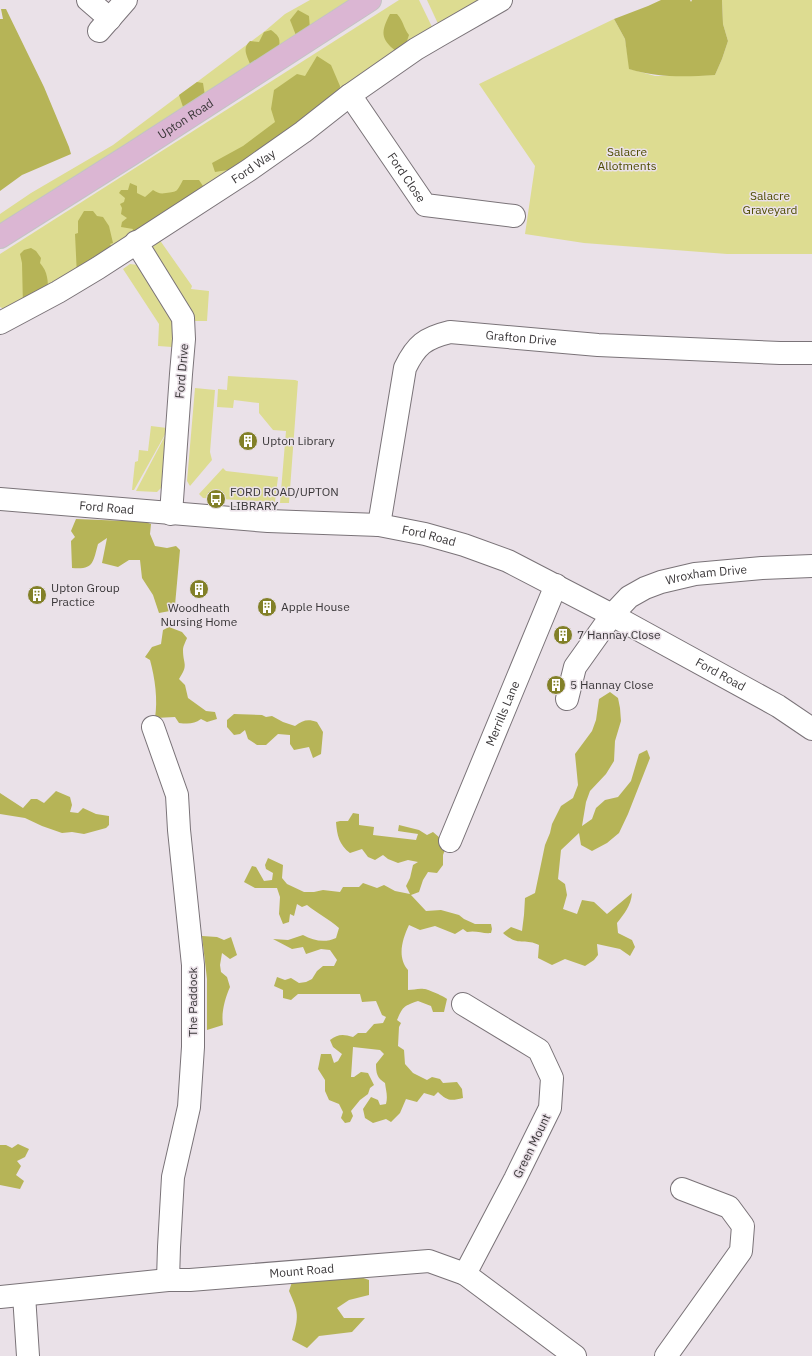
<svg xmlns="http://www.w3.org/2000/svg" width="812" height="1356" font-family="'IBM Plex Sans',sans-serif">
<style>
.green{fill:#dddc91}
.forest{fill:#b6b457}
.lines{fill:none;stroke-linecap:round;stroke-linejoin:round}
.minor-casing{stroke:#7a7378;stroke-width:24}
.major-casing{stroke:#c4c3c4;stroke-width:24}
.minor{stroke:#fff;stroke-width:22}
.major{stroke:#dbb6d3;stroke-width:22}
.labels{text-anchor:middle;stroke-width:3;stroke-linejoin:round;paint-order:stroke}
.street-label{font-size:12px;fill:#3a3739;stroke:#eae1e8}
.park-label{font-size:12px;fill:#4e4c00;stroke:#eae1e8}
.poi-label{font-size:12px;fill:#3a3739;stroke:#eae1e8;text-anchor:start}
</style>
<rect width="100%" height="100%" fill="#eae1e8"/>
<g class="green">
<path d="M310,0H357L0,229V214L31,193L113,145L265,31L285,14Z"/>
<path d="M399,0H419L434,31L77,276L4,309L0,307V254Z"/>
<path d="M427,0H484L440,28Z"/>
<path d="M722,0H812V254H727L584,243L525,234L535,166L479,84L614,19L625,39L630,69L655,76L715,75L722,59L728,41L723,24Z"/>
<path d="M159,239L192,286L191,289L209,291L207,321H191L148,246Z"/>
<path d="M130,264L138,265L171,318L175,329L172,347L158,346L159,324L123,269Z"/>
<path d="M228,376L295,380L298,381L289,503H280L286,431L273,430L259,413V403L234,400L233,408L217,407L218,389L227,390Z"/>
<path d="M195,388L215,390L210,452L212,460L190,486L187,481Z"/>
<path d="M151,426L167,428V431L134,490H132L135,462L138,461L139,450L148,451Z"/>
<path d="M166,434L161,488L157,492L136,491Z"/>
<path d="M223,468L226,471L278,477L275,502L203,498L199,494Z"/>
</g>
<g class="forest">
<path d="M661,0H690L691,2L692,0H722L723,24L728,41L722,59L715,75C685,77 659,78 629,69L625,39L614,19L648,6Z"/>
<path d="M1,9H6L44,87L69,147L71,154L22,175L0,191V19H3Z"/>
<path d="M298,10L309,16L310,30L297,38L290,20Z"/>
<path d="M390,14H397C404,22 403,27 409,35L406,44L396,51C380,39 381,31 390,14Z"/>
<path d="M271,30C280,37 280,38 279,49L251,67C248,57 241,49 250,41L259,42L264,32Z"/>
<path d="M317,56L331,65L340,86L339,97L234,169L215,172L212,163L243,146L275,122L271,109L274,90L297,74L305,76Z"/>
<path d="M197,82L203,83L205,96L184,110L179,95Z"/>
<path d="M183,180H199L205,189L129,241L133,229L121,227L122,222L127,218L121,214L122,208L120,204L124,202L125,198L119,193L121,190H128L130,183L137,186V193L145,197L153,190C158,193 160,194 166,193C178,191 176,193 183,180Z"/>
<path d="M84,211H93L97,216L103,217L109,226L113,243L110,244L115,251L77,276L75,234L78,233V221Z"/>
<path d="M31,248L36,251L41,258L40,263C48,272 48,281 48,293L23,307L22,263L20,254L24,250Z"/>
<path d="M76,519L126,521L140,520L151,524L150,534L155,546L167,548L176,546L180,550L175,605L170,611L159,613L153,595L142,578L140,560H129L118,567L102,563L107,538L98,544C93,562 94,570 72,568L71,541L75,537L71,531Z"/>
<path d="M169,627L182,632L187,638C186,641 183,646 183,650C183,665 189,664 179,679L185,685L188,698L206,711L215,712L217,719L207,722L201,719C194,724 189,724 179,723L175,717L155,718C158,700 155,678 150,660L145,657L152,647L161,644L163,630Z"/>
<path d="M610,692L618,698L620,708L621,721L615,741L614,761L606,774L590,791L586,802L582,826L592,819L596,808L605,800L618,797L631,781L639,754L647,750L650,758L628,814L619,833L607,843L592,851L581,845L579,833L561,850L558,879L565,884L567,895L563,909L577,914L582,900L594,902L607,914L632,893C631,906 624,914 617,923L618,933L632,940L635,947L630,956L620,949L597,944L598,955L594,960L585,966L565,959L552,965L538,958L539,945C525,938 518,947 503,933L511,927L522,931L524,915L525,898L535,893L545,845L550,833L552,824L561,806L573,798L578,785L575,754L592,731L596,720L599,699Z"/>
<path d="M234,714L262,715L266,717L272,716L283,722L295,726C303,720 308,719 317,722L323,732L321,754L313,758L309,747L294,750L290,744V735L278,734L266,745H257L248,739L245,730L240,734L234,735L227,727V720Z"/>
<path d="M56,791L70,797L72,805L70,812L78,813L83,808L96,814L109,816V825L106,828L84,834L72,832L62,833L42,826L25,818L0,814V793L23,808L31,799H37L44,803Z"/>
<path d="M353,813L359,814V825L374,827L373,835L416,840L418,834L398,831L399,825L419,830L427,835L433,832L447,844L443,855V865L437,873L428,872L423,880L419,892L411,895L426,911L441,910L459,915L464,919L475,924H491L492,929L491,933C483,934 476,930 467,932L463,929L455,934L435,926L420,930L409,925C402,940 397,957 408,970V990C413,990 419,988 424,989C428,989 445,997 447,999L444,1012H433L431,1006L418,1001C404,1006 403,1006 397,1020L401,1023L399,1027L398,1046L404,1050L405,1064L413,1073L427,1080L432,1077L440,1079L443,1083L457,1082L462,1089L463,1098C451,1101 447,1101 438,1092L434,1096L424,1093L417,1102L406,1099L400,1113L391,1122L386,1119L373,1123L365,1118L363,1109L371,1097L378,1100L380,1105L386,1104C388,1096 386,1091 385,1083C377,1078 376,1073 376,1064L384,1054L380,1050L353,1047L351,1077H354L361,1072L368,1073L374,1085L370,1088L368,1094L360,1100L351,1111L353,1116L350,1122L345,1123L341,1118L343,1112L339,1104L329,1100L325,1091V1080L318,1069L321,1054H331L334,1063L338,1061L342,1054L333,1047L330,1040C338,1034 343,1034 353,1037L358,1033H366L374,1024L383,1023L386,1017L382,1015L376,1001L362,1002L360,994H298L291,1000L283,998V990L274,986L277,977L285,980L291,978L299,983L306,982L312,979L317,971L323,966H334L337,960L330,950L321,949L306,954L303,947L292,949L273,939L288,940L303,935C314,941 325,943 336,938L339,928C329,919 317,913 307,905L302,907L297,904L294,916L290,914L289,922L283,924L279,914L280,897L277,888H255L244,882L252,866L256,867L264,881L272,880L273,873L266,869L265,865L268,858L283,865L282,878L287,884L304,892H314L323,890L340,892L343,887H359L363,883L377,888L384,885L395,891L410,894L406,886L410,878L413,865L418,862L408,860L398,863L388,859L383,855L375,860L368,857L362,849L350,853C339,845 337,835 336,822L340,821H348Z"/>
<path d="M202,936L217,937L224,940L231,937L237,955L230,959L222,953L220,965L221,972L227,977L230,987C225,998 221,1013 223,1025L207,1030V979Z"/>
<path d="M18,1144L29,1149L25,1157L17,1161L21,1166L16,1175L24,1181L20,1189L0,1185V1145H6L12,1148Z"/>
<path d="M352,1274L369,1280V1295L349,1300L337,1308L344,1318H365L352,1332L319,1336L307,1348L292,1340C299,1316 299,1313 289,1291L293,1279L324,1281Z"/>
</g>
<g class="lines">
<defs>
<g id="minor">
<path d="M88,0L110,19"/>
<path d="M99,31L126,0"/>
<path id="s1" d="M350,95L425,205L514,216"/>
<path d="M136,242L183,318L184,339L181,374L171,514"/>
<path id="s2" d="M0,323L58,292L98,268L249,170L303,132L350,95L416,49L440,35L501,0"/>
<path id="s3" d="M0,499L268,521L379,525L425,534L464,545L508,561L612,615L778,706L812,729"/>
<path id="s4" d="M379,525L405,368C416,345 425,338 450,332L598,345L780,353H812"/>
<path id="s5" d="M567,699L575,667L612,615L629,597L645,588L661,582L695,574L762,568L812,566"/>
<path d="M153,727L177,795L179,830L193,965V1047L189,1107L173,1177L169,1247L168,1280"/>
<path id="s6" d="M450,841L556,585"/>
<path d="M463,1004L539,1050L552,1078L550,1108L515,1179L465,1274"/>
<path d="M24,1295L28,1356"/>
<path id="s7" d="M0,1297L168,1280H190L429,1261L465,1274L575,1356"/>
<path d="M666,1356L741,1251L743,1226L729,1207L682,1189"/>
</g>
<g id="major">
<path id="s8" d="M0,237L130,155L370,0"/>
</g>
</defs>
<use href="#minor" class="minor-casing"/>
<use href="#major" class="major-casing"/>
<use href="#minor" class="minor"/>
<use href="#major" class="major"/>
</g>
<defs>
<symbol id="building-disc" viewBox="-11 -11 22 22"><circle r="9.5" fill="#828028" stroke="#eae1e8"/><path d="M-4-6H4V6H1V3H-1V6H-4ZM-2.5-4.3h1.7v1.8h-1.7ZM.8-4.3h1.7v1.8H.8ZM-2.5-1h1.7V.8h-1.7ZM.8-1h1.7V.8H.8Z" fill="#fff"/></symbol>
<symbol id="bus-disc" viewBox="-11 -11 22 22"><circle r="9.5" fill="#828028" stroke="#eae1e8"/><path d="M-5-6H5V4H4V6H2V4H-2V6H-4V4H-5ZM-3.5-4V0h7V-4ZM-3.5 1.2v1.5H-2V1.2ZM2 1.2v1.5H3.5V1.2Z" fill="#fff"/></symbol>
</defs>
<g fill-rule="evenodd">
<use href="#building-disc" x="237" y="430" width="22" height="22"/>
<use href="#bus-disc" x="205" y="488" width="22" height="22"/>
<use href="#building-disc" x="188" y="578" width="22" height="22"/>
<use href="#building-disc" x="26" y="584" width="22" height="22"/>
<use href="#building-disc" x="256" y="596" width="22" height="22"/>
<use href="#building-disc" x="552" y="624" width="22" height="22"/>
<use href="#building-disc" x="545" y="674" width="22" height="22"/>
</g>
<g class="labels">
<g class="street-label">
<text dy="4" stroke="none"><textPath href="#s8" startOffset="220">Upton Road</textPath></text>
<text dy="4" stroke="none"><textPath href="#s2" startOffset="298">Ford Way</textPath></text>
<text dy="4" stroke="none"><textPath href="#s1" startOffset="100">Ford Close</textPath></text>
<text dy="4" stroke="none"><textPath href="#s4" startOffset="291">Grafton Drive</textPath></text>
<text transform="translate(182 371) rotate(-85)" y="4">Ford Drive</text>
<text dy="4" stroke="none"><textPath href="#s3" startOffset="107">Ford Road</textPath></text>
<text dy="4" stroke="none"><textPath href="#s3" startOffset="431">Ford Road</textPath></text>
<text dy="4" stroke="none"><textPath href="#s5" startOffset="203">Wroxham Drive</textPath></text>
<text dy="4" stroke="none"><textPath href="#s3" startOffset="755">Ford Road</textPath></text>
<text dy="4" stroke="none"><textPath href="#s6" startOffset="138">Merrills Lane</textPath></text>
<text transform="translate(193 1002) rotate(-90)" y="4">The Paddock</text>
<text transform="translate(532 1146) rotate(-64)" y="4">Green Mount</text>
<text dy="4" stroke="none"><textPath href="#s7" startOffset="303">Mount Road</textPath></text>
</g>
<g class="park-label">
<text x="627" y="156">Salacre<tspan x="627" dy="14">Allotments</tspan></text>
<text x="770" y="200">Salacre<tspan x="770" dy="14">Graveyard</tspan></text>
</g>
<g class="poi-label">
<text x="262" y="445">Upton Library</text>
<text x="230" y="496">FORD ROAD/UPTON<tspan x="230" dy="14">LIBRARY</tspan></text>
<text x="51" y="592">Upton Group<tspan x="51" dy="14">Practice</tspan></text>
<text x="281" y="611">Apple House</text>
<text x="199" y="612" text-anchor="middle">Woodheath<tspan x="199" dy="14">Nursing Home</tspan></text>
<text x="577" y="639">7 Hannay Close</text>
<text x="570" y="689">5 Hannay Close</text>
</g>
</g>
</svg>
